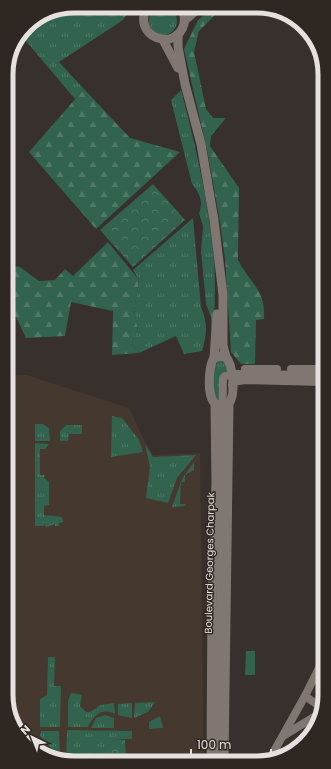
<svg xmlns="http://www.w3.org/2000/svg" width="331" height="769" font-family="Poppins,sans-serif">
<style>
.built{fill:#45382f}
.grass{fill:url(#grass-tufts)}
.forest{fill:url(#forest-firs)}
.park{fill:url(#park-crowns)}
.pitch{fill:#32634e}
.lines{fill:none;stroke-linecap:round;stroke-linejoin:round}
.tertiary{stroke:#807772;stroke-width:8}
.secondary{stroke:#807772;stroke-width:9}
.labels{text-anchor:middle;stroke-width:3;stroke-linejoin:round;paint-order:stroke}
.street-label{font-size:10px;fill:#e6e1de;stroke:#2e2722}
.rim{fill:none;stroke:#e6e1de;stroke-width:5}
</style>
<defs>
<pattern id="grass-tufts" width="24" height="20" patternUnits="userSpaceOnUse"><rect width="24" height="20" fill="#32634e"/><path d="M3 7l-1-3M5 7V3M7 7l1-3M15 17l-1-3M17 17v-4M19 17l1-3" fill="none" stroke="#507967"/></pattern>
<pattern id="forest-firs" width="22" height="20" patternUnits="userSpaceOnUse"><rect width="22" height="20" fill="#32634e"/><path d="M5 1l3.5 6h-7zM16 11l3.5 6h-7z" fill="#507967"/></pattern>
<pattern id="park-crowns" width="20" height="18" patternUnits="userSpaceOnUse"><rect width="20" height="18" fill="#32634e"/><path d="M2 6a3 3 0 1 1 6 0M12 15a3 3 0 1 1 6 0" fill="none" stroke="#507967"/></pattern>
</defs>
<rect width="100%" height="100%" fill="#38302c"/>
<path class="built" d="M7,375H27L129,408L145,442L153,455L200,453L204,761L61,762L26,743L8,712Z"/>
<g class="grass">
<path d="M74,6H113L123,20L59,62L84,89L75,99L26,41L13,45L29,23Z"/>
<circle cx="163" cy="21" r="14"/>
<path d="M181,90C196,147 209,203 214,261C216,288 214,315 214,341H212L211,317L206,304L201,251L203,226L199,213C204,202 199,192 192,184L171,100Z"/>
<path d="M193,218L201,307C208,323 207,334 202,351L184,354L176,336L139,353L132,344L135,333L138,330L134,310L139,280L133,270Z"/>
<path d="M221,360L225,361L228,371L224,372L219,402C211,392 211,372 218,361Z"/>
<path d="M112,416L122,418L139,440L143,452L111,457Z"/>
<path d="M35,424H43L49,428L50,441H35Z"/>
<path d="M66,425H82V434H69L68,441H60V431Z"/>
<path d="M35,443L49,444L45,449H40V475H45L44,478L49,482V505L44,506V515L62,517L63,522L59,523V526H55V524L46,527L44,524V526H35Z"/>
<path d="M145,444L153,457L196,455L177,478L168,503L146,498L150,467Z"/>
<path d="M194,462V470L185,475V482H181L180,504H186L185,506L172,507L182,479Z"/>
<path d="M48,657H55L54,686H61L60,727H40V699L47,695Z"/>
<path d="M71,693L82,695L80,706L86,712H90L101,705L114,703L115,714C102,707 93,716 88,727H68V701Z"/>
<path d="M155,702L148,712L134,718L135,703Z"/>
<path d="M132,703V718L118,715V704Z"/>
<path d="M105,715L114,718V728H91L96,718Z"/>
<path d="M67,730L132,731V739H115L93,762H66Z"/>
<path d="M41,731H59L60,756L57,755L40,736Z"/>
</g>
<g class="forest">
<path d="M113,6H132L123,20Z"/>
<path d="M214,7H223L199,31L194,52L206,109L213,118H226L211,136L210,146L239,188L238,260C250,284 266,289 264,319L256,320L255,364H241L231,352L225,259L220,222L208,155L184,49L198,20Z"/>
<path d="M84,89L130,138L180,152L96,229L29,152Z"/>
<path d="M108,242L139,280L134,310L138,330L135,334L132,344L139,353L112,355L113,311L71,302L65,336L26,338L16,317L7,316V265L20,267L39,281L55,280L65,269L73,276Z"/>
</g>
<g class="park">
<path d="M153,184L185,220L133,267L100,230Z"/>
<path d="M160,716L163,728L149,729V722Z"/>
<path d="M115,739L125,740L126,761L93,762Z"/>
</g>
<path class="pitch" d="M246,651H255V675H245Z"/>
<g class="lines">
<g class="tertiary">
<path d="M245,369H277"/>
<path d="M291,369H324"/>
<path d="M232,385L233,382L245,380L324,382"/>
<path d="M305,696L322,708"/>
<path d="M283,736L319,714"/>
<path d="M218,761L223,378L225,376L235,374L324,375"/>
<path d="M271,761L273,753L305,696L325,656"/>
</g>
<g class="secondary">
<path d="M147,7C131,37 176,53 184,24C185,18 184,12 180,7"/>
<path d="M185,20L200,7"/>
<path d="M178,34V47L185,84L201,144L214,220L223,295V345L226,357"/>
<path d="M163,40L178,68"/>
<path d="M220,356L226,357C233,365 236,395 229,403L218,405C206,402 208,366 214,358Z"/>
<path d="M214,358L217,314"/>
<path d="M211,761L212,597L216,484L215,404"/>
<path d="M224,761L229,403"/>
</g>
</g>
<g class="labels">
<g class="street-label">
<text transform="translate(209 563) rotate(-89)" y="4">Boulevard Georges Charpak</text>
</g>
</g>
<path d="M0 0H331V769H0ZM74 13H257A61 61 0 0 1 318 74V695A61 61 0 0 1 257 756H74A61 61 0 0 1 13 695V74A61 61 0 0 1 74 13Z" fill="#2e2722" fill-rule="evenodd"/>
<path class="rim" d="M74 13H257A61 61 0 0 1 318 74V695A61 61 0 0 1 257 756H74A61 61 0 0 1 13 695V74A61 61 0 0 1 74 13Z"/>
<g transform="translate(32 737) rotate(317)" stroke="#2e2722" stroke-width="3" paint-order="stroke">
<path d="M0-3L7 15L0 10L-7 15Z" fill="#e6e1de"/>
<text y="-6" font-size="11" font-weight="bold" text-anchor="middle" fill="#e6e1de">N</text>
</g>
<path d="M191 749v6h80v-6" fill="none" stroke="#e6e1de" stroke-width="2"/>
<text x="197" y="749" font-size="12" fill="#e6e1de" stroke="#2e2722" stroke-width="3" paint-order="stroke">100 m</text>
</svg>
